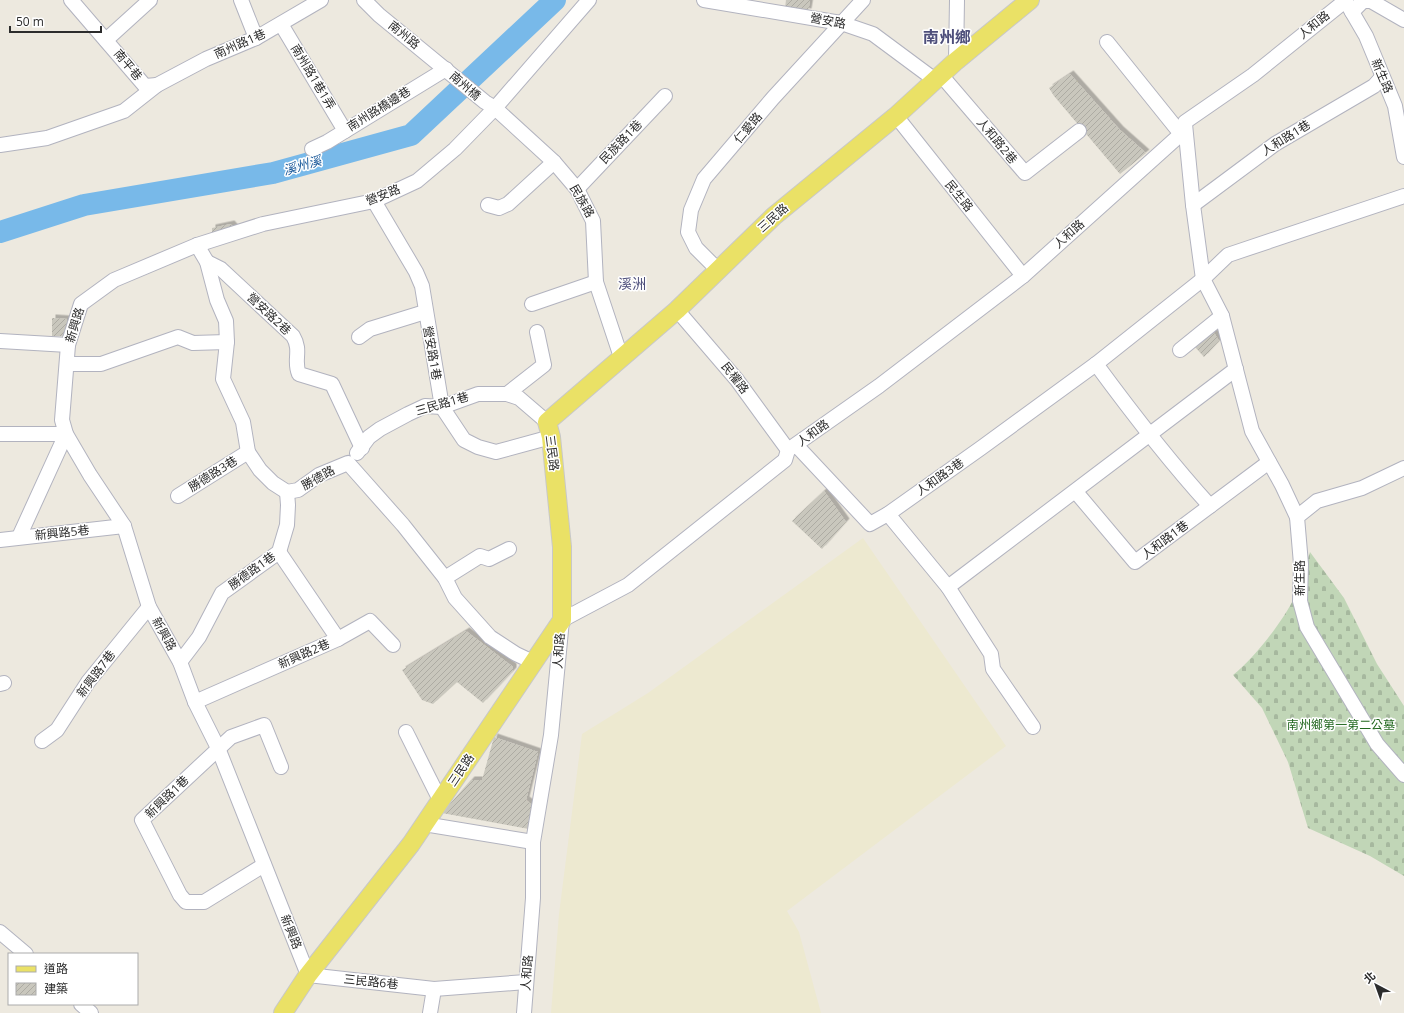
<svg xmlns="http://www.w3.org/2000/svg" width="1404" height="1013" font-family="'Open Sans','Noto Sans TC',sans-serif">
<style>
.education{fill:#ede9d0}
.cemetery{fill:url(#cemetery-stones)}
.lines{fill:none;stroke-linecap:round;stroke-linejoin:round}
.river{stroke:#78b9e9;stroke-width:22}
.building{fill:url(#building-hatch);filter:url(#shadow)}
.minor-casing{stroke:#b2b3bf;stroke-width:16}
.major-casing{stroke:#c8c8c8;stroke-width:20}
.minor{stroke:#fff;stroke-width:14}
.major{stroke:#eae166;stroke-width:18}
.labels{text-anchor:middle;stroke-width:3;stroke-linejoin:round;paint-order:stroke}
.street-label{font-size:12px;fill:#2c2c2c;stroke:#fff}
.park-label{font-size:12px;fill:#21671e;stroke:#fff}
.water-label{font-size:13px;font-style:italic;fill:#145598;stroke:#fff}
.quarter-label{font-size:14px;fill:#4e4f7b;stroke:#fff}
.district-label{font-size:16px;font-weight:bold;fill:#4e4f7b;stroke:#fff}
</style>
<defs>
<pattern id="cemetery-stones" width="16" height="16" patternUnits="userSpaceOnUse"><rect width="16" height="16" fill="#c1d6b7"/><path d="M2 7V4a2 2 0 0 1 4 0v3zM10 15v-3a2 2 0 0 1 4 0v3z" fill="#a6b89e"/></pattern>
<pattern id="building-hatch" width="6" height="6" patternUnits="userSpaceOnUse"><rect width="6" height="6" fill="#c9c7bd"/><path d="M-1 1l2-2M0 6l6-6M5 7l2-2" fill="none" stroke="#adaba3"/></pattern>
<filter id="shadow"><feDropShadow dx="3.5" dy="-3.5" stdDeviation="0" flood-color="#0004"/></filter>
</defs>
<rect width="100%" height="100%" fill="#ede9df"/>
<path class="education" d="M863,538L1006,746L787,911L799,932L821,1013H551L559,914L582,734L648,693Z"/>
<path class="cemetery" d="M1310,552L1344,598L1377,664L1404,706V876L1370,856L1308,828L1288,762L1262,708L1233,675C1252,661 1284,620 1294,598C1301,584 1305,567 1310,552Z"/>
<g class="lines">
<path class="river" d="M0,232L84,205L273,173L411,135L555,0"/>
</g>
<g class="building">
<path d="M786,0H810L808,12L785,8Z"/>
<path d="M1070,74L1120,130L1146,153L1120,174L1054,96L1049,88Z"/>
<path d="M231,224L238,232L212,241V228Z"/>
<path d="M52,318L67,319L66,336H52Z"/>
<path d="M1213,331L1219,341L1204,357L1195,347Z"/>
<path d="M824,491L846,522L822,549L792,521Z"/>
<path d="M466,631L513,667V671L483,703L457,682L433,704L422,700L402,670Z"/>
<path d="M494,737L538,752L526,800L535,807L529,829L442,813L471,780H482Z"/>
</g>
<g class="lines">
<defs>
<g id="minor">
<path d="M71,0L145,86L157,85"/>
<path d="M241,0L256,38"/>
<path d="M364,0L379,15L485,102L495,108L554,162L577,189L593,221L596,282L621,357"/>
<path d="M704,0L841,23L873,34L935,80"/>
<path d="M1345,0L1366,36L1395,106L1404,157"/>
<path d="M1352,12L1363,1H1371L1404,20"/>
<path d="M281,24L345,131"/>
<path d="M106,40L150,0"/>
<path d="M1107,42L1181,134"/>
<path d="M956,61L957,0"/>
<path d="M941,75L1025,173L1079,131"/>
<path d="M896,116L1023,276"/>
<path d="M1185,124L1193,205L1203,279L1222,316L1252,431L1282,485L1297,517"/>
<path d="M0,145L47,138L124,111L157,85L206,59L256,38L321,0"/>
<path d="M312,149L327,142L446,69"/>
<path d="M577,189L665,96"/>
<path d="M374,201L416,272L422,286L442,407L464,440L478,447L496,452L551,437"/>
<path d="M488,205L499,208L508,204L554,162"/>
<path d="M1193,205L1275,144L1374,86L1382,77"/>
<path d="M197,245L207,262L217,300L226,321L227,342L223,379L243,422L248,452L260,470L273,483L287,492L298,490L319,475L348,463L403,525L445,578L455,598L490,637L516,654L533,662"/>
<path d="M207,262L221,269L293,336C302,351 293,360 299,374L332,384L362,448"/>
<path d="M719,271L696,248L688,232L691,210L704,179L773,98L863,0"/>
<path d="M532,304L596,282"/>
<path d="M677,310L737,380L788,450"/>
<path d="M359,337L370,329L425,312"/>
<path d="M0,341L68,345"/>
<path d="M1180,350L1222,316"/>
<path d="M68,364H101L178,337L193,343L227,342"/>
<path d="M1096,364C1132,413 1169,461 1210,506"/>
<path d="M507,394L544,365L537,332"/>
<path d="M0,434H66L19,537"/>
<path d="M796,445L870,524L888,514L981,448L1096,364L1203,279L1228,255L1404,196"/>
<path d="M357,453L369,437L380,429L408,414L425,406L442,407L478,394H507L519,398L547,422"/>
<path d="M1404,468L1362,488L1317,501L1297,517L1301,564L1300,601L1307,627L1377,744L1404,775"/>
<path d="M1076,492L1135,562L1269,462"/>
<path d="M178,496L248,452"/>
<path d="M888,514L948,587L991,654L993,669L1033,727"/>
<path d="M0,540L124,526"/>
<path d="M445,578L480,556L489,559L509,549"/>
<path d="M948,587L1236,369"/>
<path d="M338,639L370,621L393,645"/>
<path d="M180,662L199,637L222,593L279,552L287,525L288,505L287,492"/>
<path d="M0,684L4,683"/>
<path d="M195,702L338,639L279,552"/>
<path d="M406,732L440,800"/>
<path d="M42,741L57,730L88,682L149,607"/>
<path d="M424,824L533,842"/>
<path d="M264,865L204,902H186L180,895L142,820L231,737L264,725L281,767"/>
<path d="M0,932L26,954"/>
<path d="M526,982L434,989L308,975L218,748L195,702L180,662L149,607L124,526L90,475L66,434L62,420L68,345L81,304L114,280L197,245L263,224L374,201L417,181L455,149L495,108L589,0"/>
<path d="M81,1004L91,1013"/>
<path d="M430,1013L434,989"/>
<path d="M524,1013L533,898V842L551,735L562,620L628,585L785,460L788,450L879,386L1023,276L1181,134L1185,122L1253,75L1345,1"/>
</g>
<path id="major" d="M283,1013L308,975L411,844L562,620V547L551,437L547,422L677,310L774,216L896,116L956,61L1030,0"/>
</defs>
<use href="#minor" class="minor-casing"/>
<use href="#major" class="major-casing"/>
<use href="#minor" class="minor"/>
<use href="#major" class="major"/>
</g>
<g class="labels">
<g class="street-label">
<text transform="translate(828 21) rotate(11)" y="4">營安路</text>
<text transform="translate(1314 25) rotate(-39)" y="4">人和路</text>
<text transform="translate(404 35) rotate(39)" y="4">南州路</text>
<text transform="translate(240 44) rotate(-24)" y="4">南州路1巷</text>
<text transform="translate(128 65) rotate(50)" y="4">南平巷</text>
<text transform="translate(1382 76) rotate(67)" y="4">新生路</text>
<text transform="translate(313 77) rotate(59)" y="4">南州路1巷1弄</text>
<text transform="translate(465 86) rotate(41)" y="4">南州橋</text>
<text transform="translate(379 109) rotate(-32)" y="4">南州路橋邊巷</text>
<text transform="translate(748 128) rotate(-50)" y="4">仁愛路</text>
<text transform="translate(1286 138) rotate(-32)" y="4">人和路1巷</text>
<text transform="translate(997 141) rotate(50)" y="4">人和路2巷</text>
<text transform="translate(621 142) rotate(-46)" y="4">民族路1巷</text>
<text transform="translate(383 195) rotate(-21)" y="4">營安路</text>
<text transform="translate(959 196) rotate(51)" y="4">民生路</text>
<text transform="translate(582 201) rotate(60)" y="4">民族路</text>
<text transform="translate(773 218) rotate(-42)" y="4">三民路</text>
<text transform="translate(1069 234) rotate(-42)" y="4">人和路</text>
<text transform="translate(269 314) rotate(43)" y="4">營安路2巷</text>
<text transform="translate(75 325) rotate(-73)" y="4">新興路</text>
<text transform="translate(432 353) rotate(80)" y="4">營安路1巷</text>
<text transform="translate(735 378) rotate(52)" y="4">民權路</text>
<text transform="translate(442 404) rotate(-16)" y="4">三民路1巷</text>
<text transform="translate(813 433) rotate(-36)" y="4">人和路</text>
<text transform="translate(552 453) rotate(83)" y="4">三民路</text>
<text transform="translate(213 474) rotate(-32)" y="4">勝德路3巷</text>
<text transform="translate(940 477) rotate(-35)" y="4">人和路3巷</text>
<text transform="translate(318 478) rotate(-29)" y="4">勝德路</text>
<text transform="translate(62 533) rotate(-6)" y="4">新興路5巷</text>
<text transform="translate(1165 540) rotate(-37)" y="4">人和路1巷</text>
<text transform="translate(252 571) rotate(-36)" y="4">勝德路1巷</text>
<text transform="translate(1300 578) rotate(-90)" y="4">新生路</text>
<text transform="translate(164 634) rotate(61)" y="4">新興路</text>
<text transform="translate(559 651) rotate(-86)" y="4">人和路</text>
<text transform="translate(304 654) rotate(-24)" y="4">新興路2巷</text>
<text transform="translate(96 674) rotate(-53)" y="4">新興路7巷</text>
<text transform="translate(461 770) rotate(-56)" y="4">三民路</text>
<text transform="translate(167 797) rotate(-44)" y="4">新興路1巷</text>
<text transform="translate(291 932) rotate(68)" y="4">新興路</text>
<text transform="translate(527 973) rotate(-86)" y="4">人和路</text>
<text transform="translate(371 982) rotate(6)" y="4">三民路6巷</text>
</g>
<g class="park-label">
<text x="1341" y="729">南州鄉第一第二公墓</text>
</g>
<g class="water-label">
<text transform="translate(302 165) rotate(-16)" y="5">溪州溪</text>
</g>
<g class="quarter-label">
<text x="632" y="289">溪洲</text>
</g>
<g class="district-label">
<text x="947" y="43">南州鄉</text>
</g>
</g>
<rect x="8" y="953" width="130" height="52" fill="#ffffff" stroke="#ababab"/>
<rect x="16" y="966" width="20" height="6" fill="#eae166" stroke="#ababab"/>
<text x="44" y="973" font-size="12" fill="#2c2c2c">道路</text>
<rect x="16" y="983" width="20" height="12" fill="url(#building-hatch)" stroke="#ababab"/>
<text x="44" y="993" font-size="12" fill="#2c2c2c">建築</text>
<g transform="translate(1376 985) rotate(319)" stroke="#ffffff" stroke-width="3" paint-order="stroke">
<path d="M0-3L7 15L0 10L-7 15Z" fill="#2c2c2c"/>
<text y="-6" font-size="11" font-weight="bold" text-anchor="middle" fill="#2c2c2c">北</text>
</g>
<path d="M10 26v6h91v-6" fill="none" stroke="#2c2c2c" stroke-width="2"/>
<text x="16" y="26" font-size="12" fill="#2c2c2c" stroke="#ffffff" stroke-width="3" paint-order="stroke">50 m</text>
</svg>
